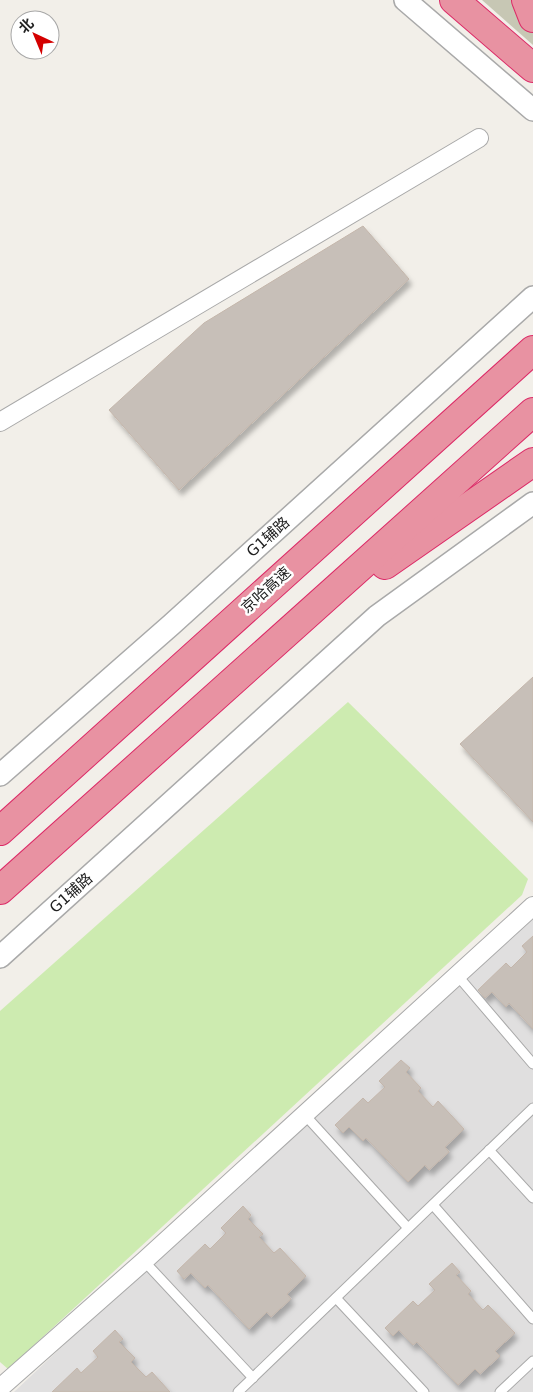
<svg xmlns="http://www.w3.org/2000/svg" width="533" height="1392" font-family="'DejaVu Sans','Noto Sans SC',sans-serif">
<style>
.residential{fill:#e0dfdf}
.construction{fill:#c7c7b4}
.grass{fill:#cdebb0}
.building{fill:#c7bfb8;stroke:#c4b6ab;filter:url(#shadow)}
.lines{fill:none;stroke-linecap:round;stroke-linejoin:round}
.service-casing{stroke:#a9a9a9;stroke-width:11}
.minor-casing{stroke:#a9a9a9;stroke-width:20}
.tertiary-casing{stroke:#a9a9a9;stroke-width:24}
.motorway-casing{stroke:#dc2a67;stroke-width:30}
.service{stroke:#fff;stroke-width:9}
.minor{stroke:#fff;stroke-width:18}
.tertiary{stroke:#fff;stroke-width:21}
.motorway{stroke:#e892a2;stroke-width:28}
.labels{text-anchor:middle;stroke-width:5;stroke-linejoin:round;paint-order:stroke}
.street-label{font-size:15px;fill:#222;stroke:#fff}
</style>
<defs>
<filter id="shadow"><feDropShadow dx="3" dy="5.5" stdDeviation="2.5" flood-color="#0004"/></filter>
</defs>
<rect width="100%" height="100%" fill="#f2efe9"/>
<path class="residential" d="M533,902V1392H14Z"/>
<path class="construction" d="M482,0H533V45Z"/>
<path class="grass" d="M348,702L528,879L522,895L8,1369L0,1362V1011Z"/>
<g class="building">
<path d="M363,226L409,279L179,490L109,410L204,323Z"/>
<path d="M533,677V822L460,744Z"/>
<path d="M533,936V1029L509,1003L506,1007L492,992L485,998L478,990L506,963L511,968L527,952L522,946Z"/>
<path d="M401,1060L410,1068L406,1072L421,1088L418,1091L433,1107L438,1101L464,1129L445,1147L449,1152L429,1170L425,1165L408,1182L366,1138L363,1141L349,1127L343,1133L335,1125L363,1098L368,1103L385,1087L379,1081Z"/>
<path d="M243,1206L251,1215L248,1219L263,1234L259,1237L274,1253L280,1248L306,1276L287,1294L291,1299L271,1317L267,1312L249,1329L208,1285L205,1288L191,1273L184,1279L177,1271L205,1244L210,1249L226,1233L221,1228Z"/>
<path d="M452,1263L460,1272L456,1275L471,1291L468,1294L483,1310L488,1305L515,1333L495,1351L500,1356L480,1374L475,1369L458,1385L417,1342L413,1345L399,1330L393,1336L385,1328L413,1301L418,1306L435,1290L429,1284Z"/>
<path d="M115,1330L123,1339L119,1342L135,1358L131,1362L146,1377L152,1372L170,1392H52L77,1368L81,1373L98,1357L93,1351Z"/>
</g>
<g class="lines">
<defs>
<g id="service">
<path d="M457,975L533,1064"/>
<path d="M304,1114L408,1228"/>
<path d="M489,1150L533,1198"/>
<path d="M433,1205L533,1319"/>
<path d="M144,1261L253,1378"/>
<path d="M336,1298L424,1392"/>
<path d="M238,1392L533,1108"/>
<path d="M500,1392L533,1361"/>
</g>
<g id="minor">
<path d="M0,422L479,138"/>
<path d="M0,1388L144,1261L533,906"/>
</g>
<g id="tertiary">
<path d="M405,0L533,110"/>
<path d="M0,775L171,625L533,297"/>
<path d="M0,957L377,616L533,503"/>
</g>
<g id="motorway">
<path d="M454,0L533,68"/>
<path d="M526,0L533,18"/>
<path d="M385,565L533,462"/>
<path d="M0,831L533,350"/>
<path d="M0,890L533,412"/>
</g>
</defs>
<use href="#service" class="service-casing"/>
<use href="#minor" class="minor-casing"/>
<use href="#tertiary" class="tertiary-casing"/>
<use href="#motorway" class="motorway-casing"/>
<use href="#service" class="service"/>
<use href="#minor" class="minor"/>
<use href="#tertiary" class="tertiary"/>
<use href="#motorway" class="motorway"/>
</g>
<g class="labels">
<g class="street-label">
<text transform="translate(268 537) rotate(-42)" y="5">G1辅路</text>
<text transform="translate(266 590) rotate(-42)" y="5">京哈高速</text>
<text transform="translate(71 893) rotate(-42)" y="5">G1辅路</text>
</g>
</g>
<g transform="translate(35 35) rotate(316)"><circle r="24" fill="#ffffff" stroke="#a7a7a7"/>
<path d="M0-4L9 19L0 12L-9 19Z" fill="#d40000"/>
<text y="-8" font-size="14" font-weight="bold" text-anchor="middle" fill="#222222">北</text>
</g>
</svg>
